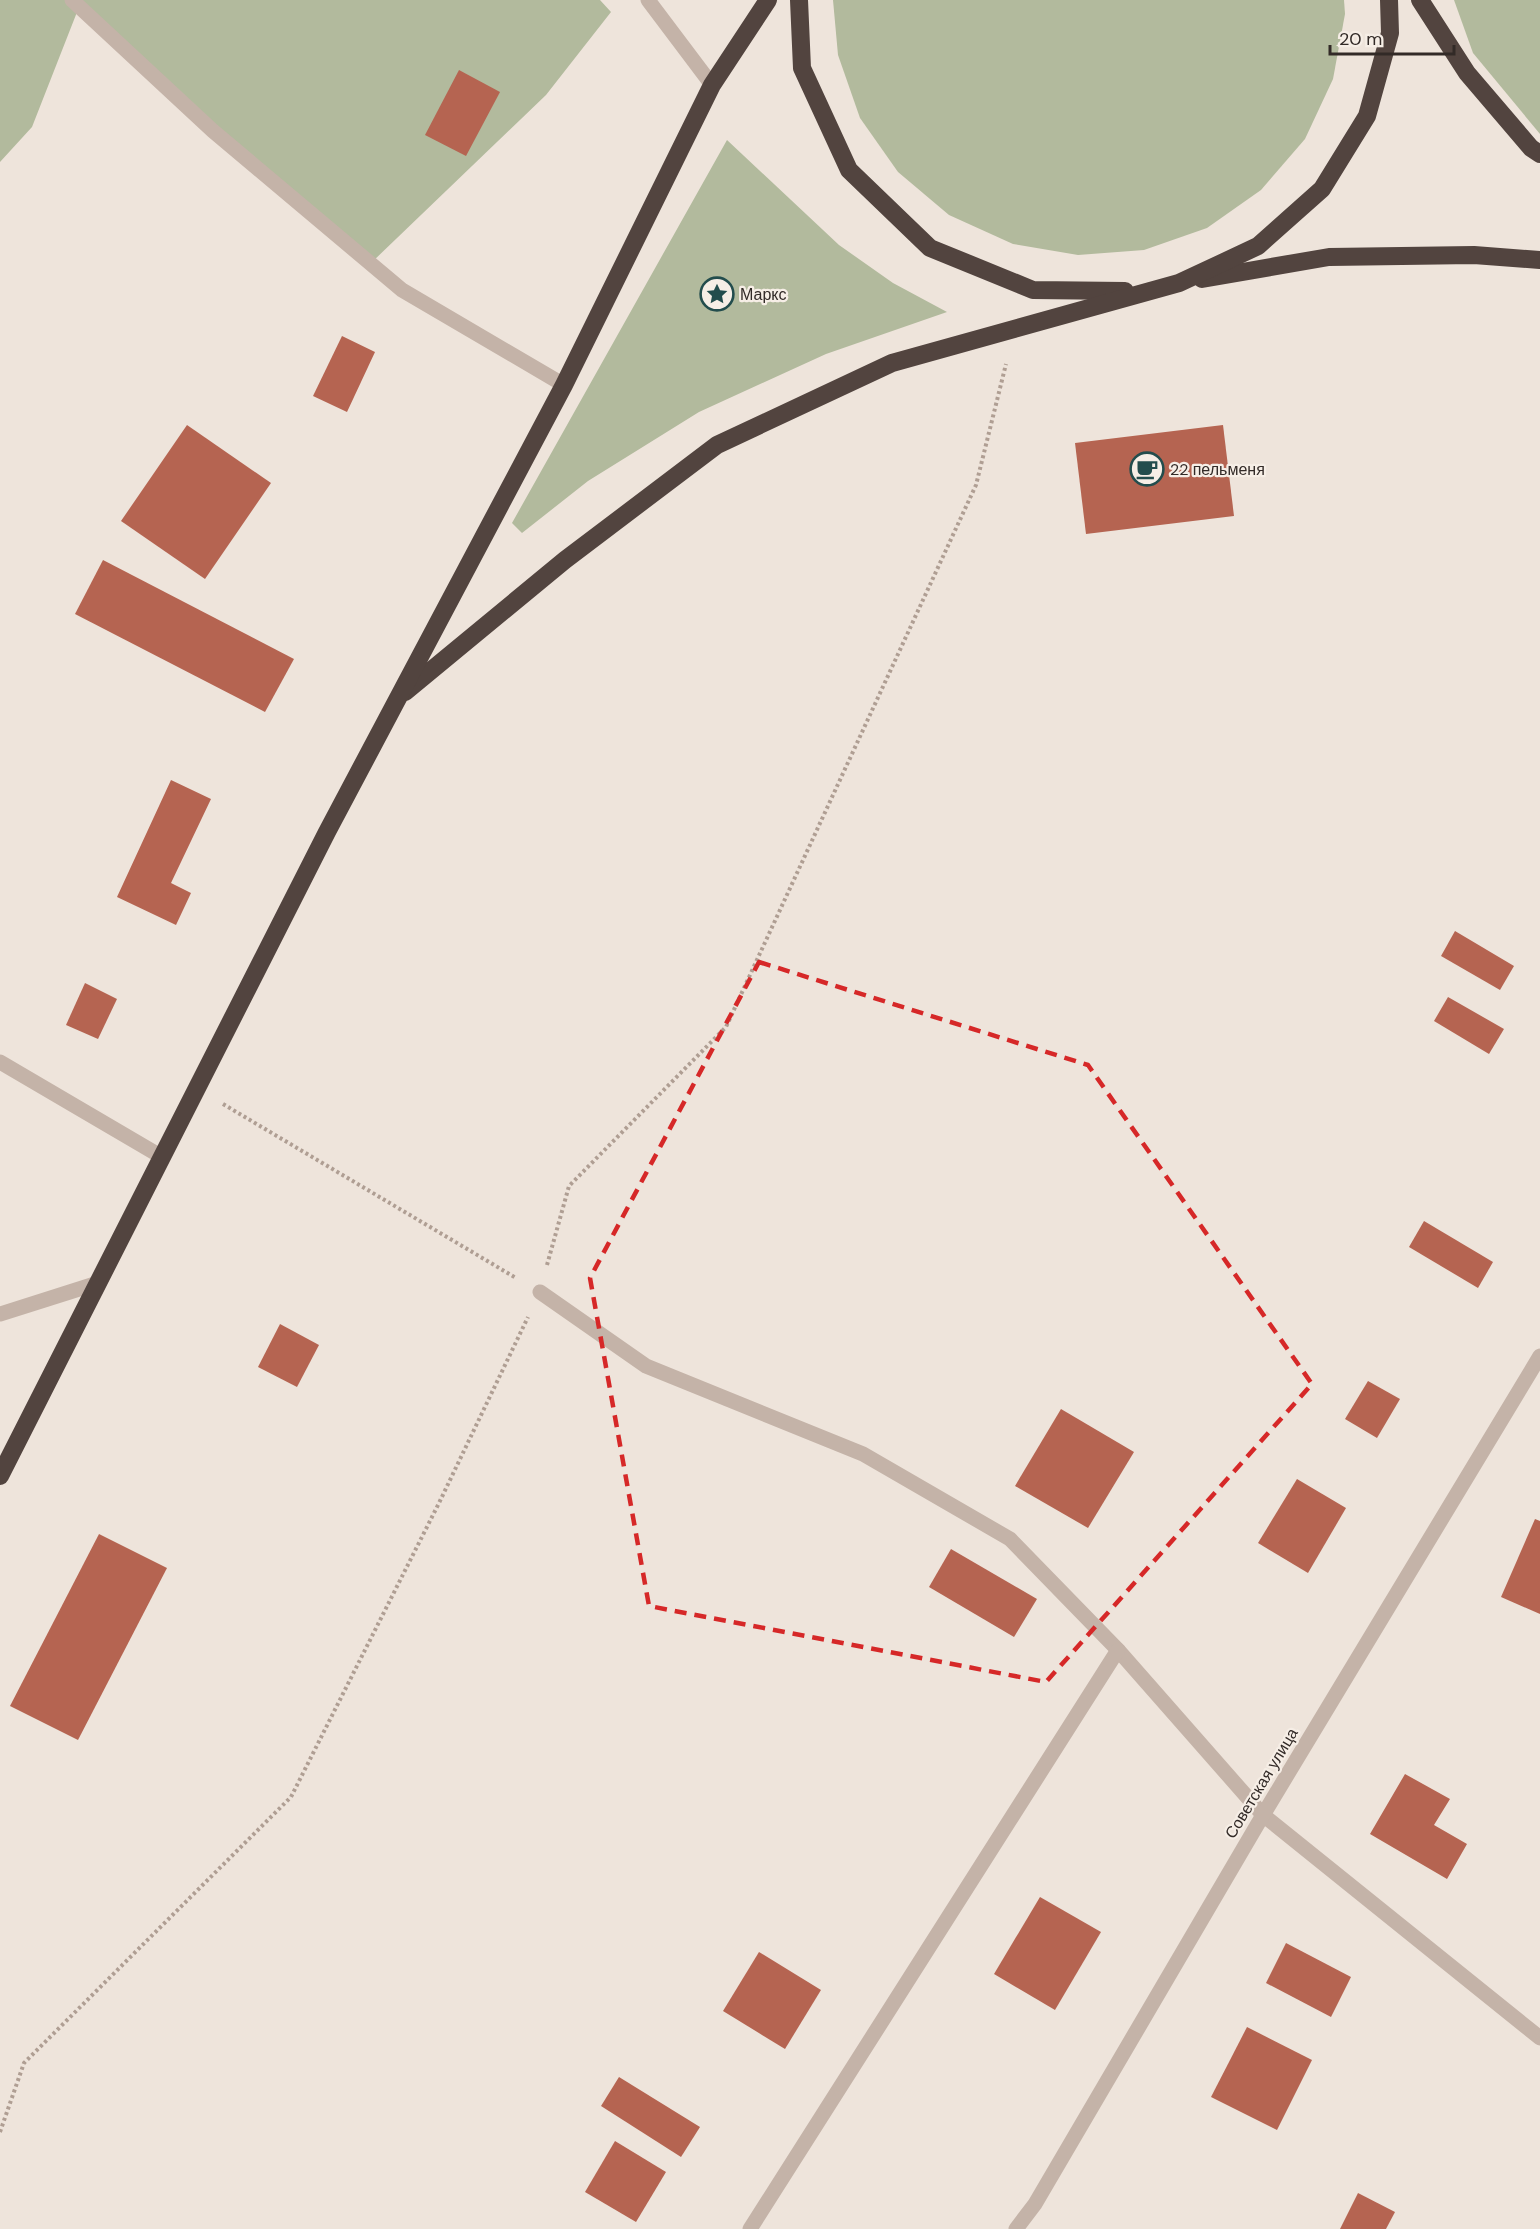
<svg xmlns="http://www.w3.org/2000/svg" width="1540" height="2229" font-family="'DM Sans',sans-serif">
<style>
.green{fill:#b2ba9d}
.building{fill:#b56451}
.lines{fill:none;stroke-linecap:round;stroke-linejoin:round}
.path{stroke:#af9e93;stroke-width:4;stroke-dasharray:3 3;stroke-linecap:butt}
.lane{stroke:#c4b3a8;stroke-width:15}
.street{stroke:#c4b3a8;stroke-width:15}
.highway{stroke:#52443f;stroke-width:18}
.marked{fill:none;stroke:#d62828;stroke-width:4.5;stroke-dasharray:12 8;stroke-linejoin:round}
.labels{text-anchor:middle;stroke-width:4.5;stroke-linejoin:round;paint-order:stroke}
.poi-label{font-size:16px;fill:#322a27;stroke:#f6eee6;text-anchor:start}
.street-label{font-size:16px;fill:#322a27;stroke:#f6eee6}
</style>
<rect width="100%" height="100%" fill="#eee4db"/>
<g class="green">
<path d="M0,0H600L611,12L546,95L371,263L79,7L32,127L0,162Z"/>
<path d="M833,0H1344L1345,14L1333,79L1305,139L1261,190L1207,228L1144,250L1078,255L1013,244L949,215L898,172L860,118L838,55Z"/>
<path d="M1454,0H1540V134L1473,53Z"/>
<path d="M727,140L839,245L893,283L947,312L826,354L699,412L588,481L522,533L512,523Z"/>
</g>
<g class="building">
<path d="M459,70L500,92L466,156L425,135Z"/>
<path d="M342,336L375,352L347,412L313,396Z"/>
<path d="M187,425L271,483L205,579L121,521Z"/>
<path d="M1223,425L1234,516L1086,534L1075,443Z"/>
<path d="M103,560L294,659L265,712L75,614Z"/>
<path d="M171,780L211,799L171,883L191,893L176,925L117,897Z"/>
<path d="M1455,931L1514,966L1500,990L1441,956Z"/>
<path d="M85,983L117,999L98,1039L66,1025Z"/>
<path d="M1448,997L1504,1029L1489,1054L1434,1021Z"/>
<path d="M1424,1221L1493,1262L1478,1288L1409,1247Z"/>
<path d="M280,1324L319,1345L297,1387L258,1367Z"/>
<path d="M1368,1381L1400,1399L1377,1438L1345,1419Z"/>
<path d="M1061,1409L1134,1452L1088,1528L1015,1486Z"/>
<path d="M1297,1479L1346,1508L1308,1573L1258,1543Z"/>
<path d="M1535,1519L1540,1521V1614L1501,1597Z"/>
<path d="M99,1534L167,1568L78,1740L10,1706Z"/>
<path d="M951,1549L1037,1599L1014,1637L929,1587Z"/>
<path d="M1405,1774L1450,1799L1434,1825L1467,1844L1447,1879L1370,1834Z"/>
<path d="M1040,1897L1101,1932L1055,2010L994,1974Z"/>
<path d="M1286,1943L1351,1977L1331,2017L1266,1983Z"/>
<path d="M759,1952L821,1990L785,2049L723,2011Z"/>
<path d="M1247,2027L1312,2060L1277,2130L1211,2097Z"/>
<path d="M619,2077L700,2127L681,2157L601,2106Z"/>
<path d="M615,2141L666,2172L636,2222L585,2192Z"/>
<path d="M1358,2193L1395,2212L1386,2229H1340Z"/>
</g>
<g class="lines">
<g class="path">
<path d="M223,1104L516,1278"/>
<path d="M547,1265L569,1186L726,1027L976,485L1006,364"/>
<path d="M0,2132L24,2063L291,1797L439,1503L528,1317"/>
</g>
<g class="lane">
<path d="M648,0L712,85"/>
<path d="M0,1314L98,1283"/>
</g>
<g class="street">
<path d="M72,0L213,131L402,290L564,385"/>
<path d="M0,1062L162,1157"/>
<path d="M540,1292L646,1366L863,1454L1010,1539L1118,1650L1263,1815L1540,2038"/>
<path d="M750,2229L1118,1650"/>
<path d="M1016,2229L1035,2204L1263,1815L1540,1356"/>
</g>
<g class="highway">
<path d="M799,0L802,68L849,170L930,248L1033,290L1125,291"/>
<path d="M1420,0L1467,73L1531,148L1540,154"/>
<path d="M1202,279L1329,257L1474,255L1540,260"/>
<path d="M405,692L565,560L717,445L892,363L1179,283L1258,246L1322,189L1367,116L1390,33L1389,0"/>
<path d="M0,1476L327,832L564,385L712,85L768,0"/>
</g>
</g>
<path class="marked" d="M759,962L1088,1065L1312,1384L1046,1682L649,1606L590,1278Z"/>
<defs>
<symbol id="sight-ring" viewBox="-11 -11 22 22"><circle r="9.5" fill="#f6eee6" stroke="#234d4d" stroke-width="1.5"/><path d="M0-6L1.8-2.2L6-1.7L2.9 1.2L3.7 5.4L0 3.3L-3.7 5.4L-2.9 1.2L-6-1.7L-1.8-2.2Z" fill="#234d4d"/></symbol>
<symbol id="cafe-ring" viewBox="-11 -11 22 22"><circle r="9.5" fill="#f6eee6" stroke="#234d4d" stroke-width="1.5"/><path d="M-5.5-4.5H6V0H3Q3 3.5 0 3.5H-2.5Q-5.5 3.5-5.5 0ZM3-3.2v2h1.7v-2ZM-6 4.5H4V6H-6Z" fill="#234d4d"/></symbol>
</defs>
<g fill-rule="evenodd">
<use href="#sight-ring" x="698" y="275" width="38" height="38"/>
<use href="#cafe-ring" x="1128" y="450" width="38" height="38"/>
</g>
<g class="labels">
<g class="poi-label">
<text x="740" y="300">Маркс</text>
<text x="1170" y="475">22 пельменя</text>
</g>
<g class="street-label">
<text transform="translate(1261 1783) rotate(-59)" y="6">Советская улица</text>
</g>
</g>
<path d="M1330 45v9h124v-9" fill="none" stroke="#322a27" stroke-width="3"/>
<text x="1339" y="45" font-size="18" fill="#322a27" stroke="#f6eee6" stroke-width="4.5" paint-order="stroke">20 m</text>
</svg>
